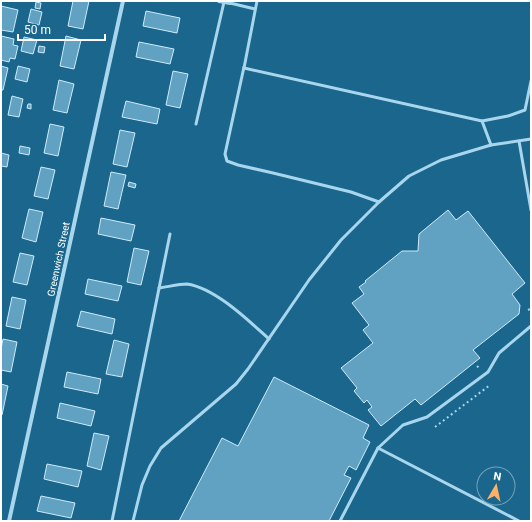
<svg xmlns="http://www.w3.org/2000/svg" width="532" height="522" font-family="Roboto,sans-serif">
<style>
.building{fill:#61a1c1;stroke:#cdebfa}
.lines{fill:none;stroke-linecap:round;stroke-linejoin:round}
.path{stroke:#a8d6ed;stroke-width:2;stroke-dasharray:2 3;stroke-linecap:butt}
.service{stroke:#a8d6ed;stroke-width:3}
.minor{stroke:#a8d6ed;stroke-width:4}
.labels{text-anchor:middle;stroke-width:4;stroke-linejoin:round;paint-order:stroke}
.street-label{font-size:10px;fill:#fff;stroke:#1b668d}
</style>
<rect width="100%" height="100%" fill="#1b668d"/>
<g class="building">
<path d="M73,1H89L83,29L68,26Z"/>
<path d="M36,2L41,3L40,9L35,8Z"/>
<path d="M1,6L18,10L13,32L1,30Z"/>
<path d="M31,9L42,12L39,25L28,22Z"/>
<path d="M146,11L180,18L177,33L143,26Z"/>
<path d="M1,36L14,39L13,45L18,46L15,59L10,58L9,62L1,60Z"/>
<path d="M66,36L81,40L74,69L60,66Z"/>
<path d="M24,37L37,40L33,54L21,51Z"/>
<path d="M139,42L174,49L170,64L136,57Z"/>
<path d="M39,46L45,47L44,53L38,52Z"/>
<path d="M1,66L8,68L3,90H1Z"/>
<path d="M18,66L30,69L27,82L15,79Z"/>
<path d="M173,71L188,74L180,108L166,105Z"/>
<path d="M59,80L74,84L67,113L53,110Z"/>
<path d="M12,96L23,99L19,117L8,115Z"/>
<path d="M126,101L160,109L157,124L122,117Z"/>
<path d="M28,104H31V109L27,108Z"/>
<path d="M50,124L64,127L58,156L44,153Z"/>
<path d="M120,130L135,133L127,167L113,164Z"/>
<path d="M20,146L30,148L29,155L19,153Z"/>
<path d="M1,153L9,155L7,167L1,166Z"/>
<path d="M41,167L55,170L48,199L34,196Z"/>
<path d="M111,172L126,175L118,209L104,206Z"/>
<path d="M129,182L136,184L135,188L128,186Z"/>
<path d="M29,209L43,212L36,242L22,238Z"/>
<path d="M448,210L456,220L468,211L525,283L512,294L520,305L519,314L473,350L480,358L421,405L415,399L381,426L368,410L372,407L367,400L364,403L354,391L357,388L341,368L373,343L363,330L369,325L352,303L364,294L359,287L366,282L365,281L402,251H418L419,234Z"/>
<path d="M101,218L135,225L131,241L98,234Z"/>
<path d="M134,248L149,251L141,285L127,282Z"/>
<path d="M20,253L34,256L27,285L13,282Z"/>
<path d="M88,279L122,286L118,301L85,294Z"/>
<path d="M12,297L26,300L20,329L6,326Z"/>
<path d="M81,311L115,319L112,334L77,326Z"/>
<path d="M3,339L17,342L11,372L1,370V349Z"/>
<path d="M114,340L129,344L122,377L106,374Z"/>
<path d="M67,372L101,379L98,394L64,387Z"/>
<path d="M274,377L369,425L363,438L370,442L356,470L349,466L344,475L351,478L329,521H179L222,438L238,446Z"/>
<path d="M1,384L8,386L2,415H1Z"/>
<path d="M60,403L95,411L91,426L57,418Z"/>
<path d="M94,433L109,436L101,470L87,466Z"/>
<path d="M47,464L82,471L78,487L44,479Z"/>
<path d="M41,496L75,503L71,518L37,511Z"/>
</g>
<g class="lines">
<g class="path">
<path d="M133,1H134"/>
<path d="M528,310L530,309"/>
<path d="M477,366L479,368"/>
<path d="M435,427L490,385"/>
</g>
<g class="service">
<path d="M257,1L244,68L482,121L491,145"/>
<path d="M230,3L255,9"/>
<path d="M244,67L225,154L227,161L238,165L273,173L351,192L379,202"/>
<path d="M482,121L508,116L525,110L531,81"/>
<path d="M196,124L224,2"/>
<path d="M519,141L531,210"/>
<path d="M159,288C167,287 179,284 187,284C215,288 248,320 269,339"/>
<path d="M378,448L519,521"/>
<path d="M112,521L170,234"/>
<path d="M133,521L142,485L150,466L161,448L236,384L248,369L309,280L341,240L379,202L409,176L441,160L491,145L531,139"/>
<path d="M340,521L378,448L403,425L427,417L488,372L499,353L531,326"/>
</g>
<g class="minor">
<path d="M219,1L230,3"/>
<path d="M9,521L123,1"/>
</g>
</g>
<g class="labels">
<g class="street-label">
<text transform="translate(58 259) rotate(-78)" y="4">Greenwich Street</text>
</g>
</g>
<rect width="532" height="522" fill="none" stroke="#ffffff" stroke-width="4"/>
<g transform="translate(496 486) rotate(9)"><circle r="19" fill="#1b668d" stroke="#76a3bb"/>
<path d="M0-3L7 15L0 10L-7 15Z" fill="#feb065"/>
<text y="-6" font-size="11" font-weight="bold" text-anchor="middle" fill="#ffffff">N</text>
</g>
<path d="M18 34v6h87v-6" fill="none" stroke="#ffffff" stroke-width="2"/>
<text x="24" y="34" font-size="12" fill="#ffffff" stroke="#1b668d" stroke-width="3" paint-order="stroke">50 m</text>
</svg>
